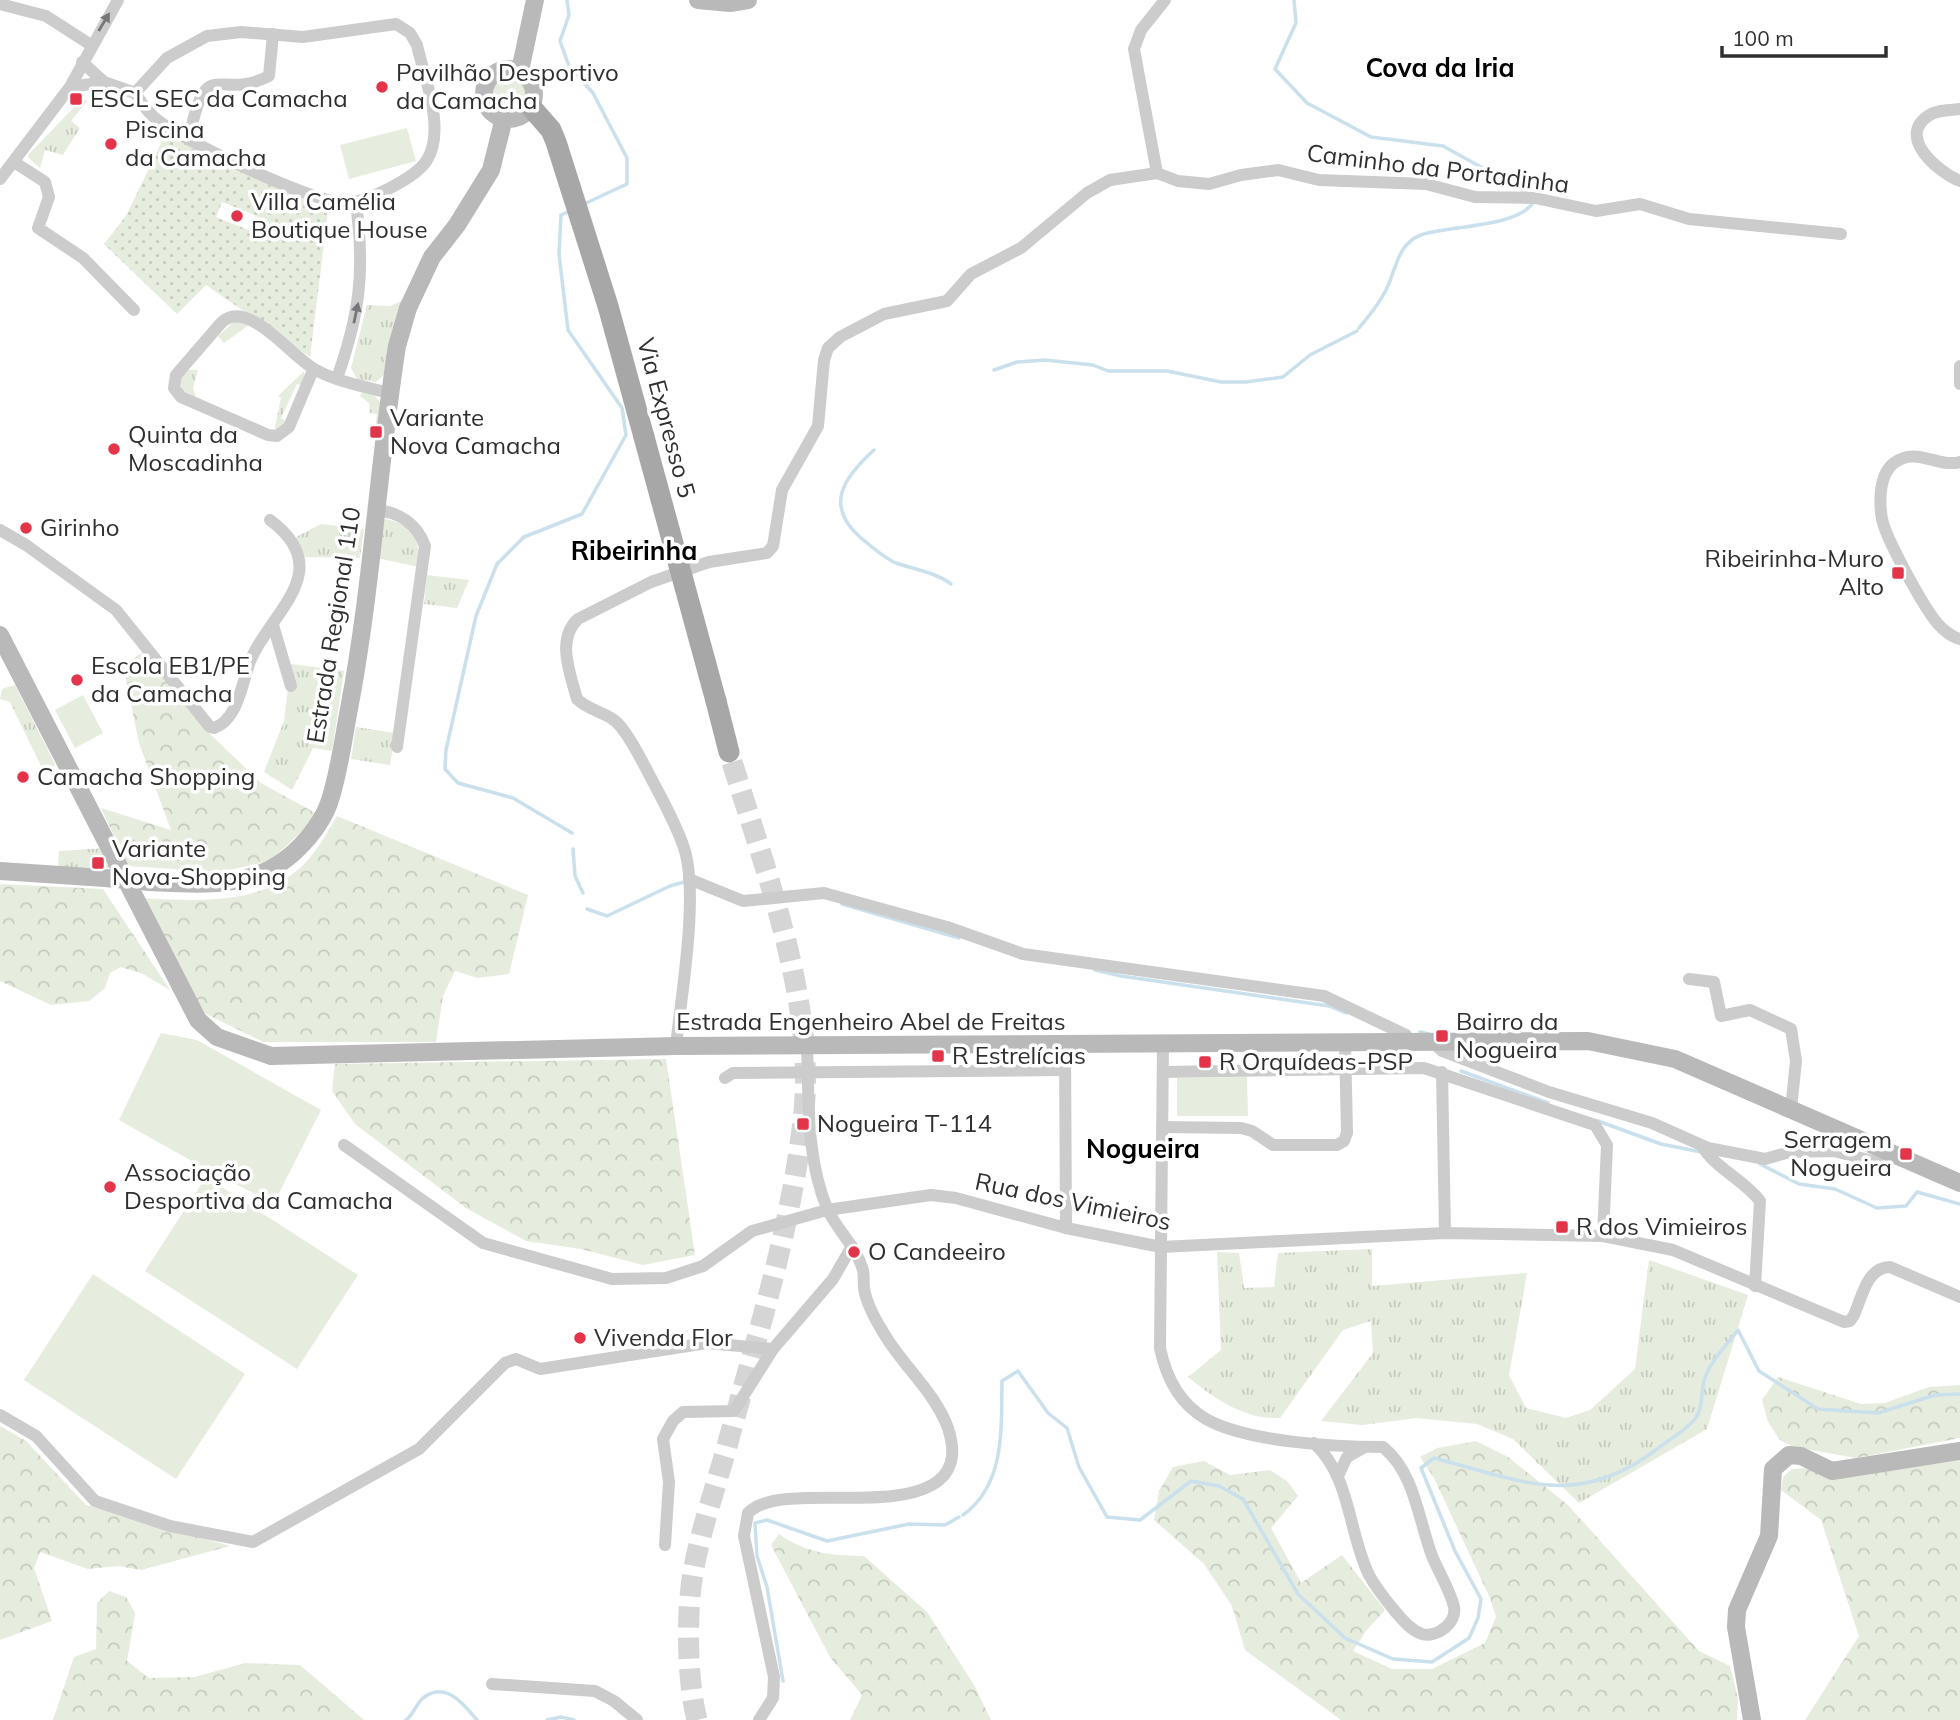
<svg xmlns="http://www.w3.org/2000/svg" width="1960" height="1720" font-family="Mulish,sans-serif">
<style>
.grass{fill:url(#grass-tufts)}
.forest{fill:url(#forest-crowns)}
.park{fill:url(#park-dots);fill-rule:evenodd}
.pitch{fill:#e6ecde}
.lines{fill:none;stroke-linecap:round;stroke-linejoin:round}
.stream{stroke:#cae0ec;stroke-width:3.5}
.primary-tunnel{stroke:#d5d5d5;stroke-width:21;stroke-dasharray:21 10;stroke-linecap:butt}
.street{stroke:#ccc;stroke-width:12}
.secondary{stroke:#b9b9b9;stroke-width:18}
.primary{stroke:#a7a7a7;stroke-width:21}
.secondary-bridge{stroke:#b9b9b9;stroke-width:18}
.primary-bridge{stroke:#a7a7a7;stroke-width:21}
.oneway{fill:#767676}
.poi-dot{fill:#e3344a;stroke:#fff;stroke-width:2.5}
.labels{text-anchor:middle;stroke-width:7;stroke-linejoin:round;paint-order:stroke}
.poi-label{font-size:24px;fill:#2f2f2f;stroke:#fff;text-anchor:start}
.street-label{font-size:24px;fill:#2f2f2f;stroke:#fff}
.neighbourhood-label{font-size:26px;font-weight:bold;fill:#000;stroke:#fff}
</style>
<defs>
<pattern id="grass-tufts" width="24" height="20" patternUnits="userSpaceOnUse" patternTransform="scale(1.75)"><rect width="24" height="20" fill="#e6ecde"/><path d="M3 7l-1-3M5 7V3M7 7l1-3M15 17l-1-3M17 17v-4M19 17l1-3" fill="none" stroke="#c6cbbf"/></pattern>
<pattern id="forest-crowns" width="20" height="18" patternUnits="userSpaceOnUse" patternTransform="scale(1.75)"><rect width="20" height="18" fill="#e6ecde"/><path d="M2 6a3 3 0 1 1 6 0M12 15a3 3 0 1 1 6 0" fill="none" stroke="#c6cbbf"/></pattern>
<pattern id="park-dots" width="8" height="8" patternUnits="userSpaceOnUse" patternTransform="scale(1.75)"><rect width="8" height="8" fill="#e6ecde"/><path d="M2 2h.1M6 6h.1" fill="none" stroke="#c6cbbf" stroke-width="1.8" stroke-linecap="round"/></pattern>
</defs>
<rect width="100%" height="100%" fill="#fff"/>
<g class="grass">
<circle cx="511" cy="94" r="18"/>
<path d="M83,98L87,101L71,121L80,128L63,155L45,150L40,168L28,157L29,154Z"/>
<path d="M409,298L388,371L376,382L357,379L351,368L367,305L390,306Z"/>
<path d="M235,321L249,325L224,343L218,336Z"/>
<path d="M188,370H198L193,388L196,397L183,391C178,381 180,377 188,370Z"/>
<path d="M304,371V386L297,384L281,418L287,422L274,432L281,398L278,396Z"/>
<path d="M362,392L375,396L382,404L378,436H374L377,414L370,413L369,403L360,396Z"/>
<path d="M386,519C416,526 419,540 419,567L377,558L382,521Z"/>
<path d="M321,524L364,529L360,558L304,557L296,537Z"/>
<path d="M427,575L469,580L457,608L424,604Z"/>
<path d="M291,664L344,671L332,751L313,748L292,790L264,772L284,721Z"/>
<path d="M15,685L55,764L52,773L45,774L10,702L0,699L2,689Z"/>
<path d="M356,727L395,733L390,765L351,759Z"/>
<path d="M106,848L116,868L58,867L59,851Z"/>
<path d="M1372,1249V1286L1527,1273L1509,1375L1526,1408L1566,1418L1590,1410L1635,1369L1649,1260L1748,1295L1707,1429L1579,1503L1513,1439L1477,1424L1417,1418L1362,1425L1321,1421L1373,1353L1371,1321L1343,1330L1280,1418C1244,1420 1214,1398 1188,1377L1221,1350L1217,1252L1239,1253L1244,1288L1274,1287L1278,1253Z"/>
</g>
<g class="forest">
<path d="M143,652L207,731L261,783L319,815L270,861L220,872L128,866L101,808L171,830L139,743L123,665Z"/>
<path d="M337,816L528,895L509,974L478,978L455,971L443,996L436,1042H263L204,1013L139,898C196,901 264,907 307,861C319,848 328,831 337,816Z"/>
<path d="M0,884L103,889L170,990L143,974L121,967L110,973L105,988L89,1001L51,1005L0,981Z"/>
<path d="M666,1059L695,1255L643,1265L581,1249L526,1241L466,1208L355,1124L332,1091L335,1064Z"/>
<path d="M1778,1377L1861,1404L1885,1403L1929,1387L1960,1385V1438L1856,1458L1794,1447L1780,1440L1768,1422L1762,1400Z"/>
<path d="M0,1426L26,1441L86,1505L230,1546L141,1570L118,1566L88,1569L40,1552L34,1568L52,1621L0,1640Z"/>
<path d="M1476,1441L1508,1457L1568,1505L1699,1651L1730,1666L1738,1699L1737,1720H1341L1245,1650L1232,1606L1204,1564L1154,1520L1159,1491L1173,1467L1204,1461L1230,1475L1270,1470L1287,1481L1298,1496L1271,1528L1301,1583L1342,1555L1385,1610L1366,1631L1353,1651L1392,1669H1432L1485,1643L1496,1617L1490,1598L1434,1478L1420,1457L1437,1448Z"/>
<path d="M1960,1460V1720H1805L1859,1636L1821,1520L1781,1490L1783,1477L1792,1469L1805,1468L1840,1478Z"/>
<path d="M779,1534C806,1553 832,1556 864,1556L927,1612L974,1685L991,1720H850L862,1695L830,1657L771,1545Z"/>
<path d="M109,1591L126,1597L135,1613L127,1661L149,1678L195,1677L245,1663L300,1665L364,1720H53L74,1657L96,1649L97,1603Z"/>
</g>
<path class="park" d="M166,133L328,211L310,357L206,285L177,314L104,244L126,216ZM222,202L257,216L251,231L216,217Z"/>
<g class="pitch">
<path d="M407,128L416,161L349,179L340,145Z"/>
<path d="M83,695L103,733L75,748L55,710Z"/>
<path d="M161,1033L197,1040L321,1110L274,1203L213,1173L119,1120Z"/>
<path d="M1247,1077L1248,1116H1177V1078Z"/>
<path d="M206,1177L358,1275L297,1369L145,1271Z"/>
<path d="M93,1274L245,1374L176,1479L24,1380Z"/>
</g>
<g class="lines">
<g class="stream">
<path d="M567,0L569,15L560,41L569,66L593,93L627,158V184L584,204"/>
<path d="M1294,0L1296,23L1275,69L1307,103L1371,137L1443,146L1528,193"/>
<path d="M570,211L561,215L559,254L568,330L622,408L626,435L582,514L524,537L497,564L476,616L446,750L445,769L458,783L513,798L572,833"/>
<path d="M1359,328C1369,316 1380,303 1387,288C1396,269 1398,243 1421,235C1445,226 1521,227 1533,202"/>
<path d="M994,370L1017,362L1045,360L1093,365L1108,371H1167L1221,382H1246L1283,377L1310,355L1357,331"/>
<path d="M874,450C843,478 824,506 861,538C872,547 884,558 896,563C914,569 937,573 951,584"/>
<path d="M573,849L575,876L583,893"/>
<path d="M842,904L959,938"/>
<path d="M587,909L607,916L670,886L684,882"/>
<path d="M1095,970L1121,976L1329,1006L1346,1013"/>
<path d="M1420,1032L1429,1034"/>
<path d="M1461,1071L1548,1103"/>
<path d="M1598,1121L1661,1144L1701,1152"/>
<path d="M1760,1164L1799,1184L1835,1189L1877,1208L1906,1206L1917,1192L1960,1204"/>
<path d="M963,1515C1006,1484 1001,1427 1002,1381L1018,1371L1048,1413L1067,1428L1079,1467L1107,1517L1140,1520L1191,1481L1219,1486L1243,1499L1298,1594L1345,1638L1393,1659L1432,1662L1469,1638L1478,1618L1481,1599L1455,1551L1421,1468L1434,1458C1522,1481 1577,1510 1657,1449C1668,1440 1686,1431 1695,1419C1704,1407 1700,1391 1705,1378C1711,1360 1727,1345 1738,1330L1759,1371L1818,1409L1878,1413L1935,1395L1960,1394"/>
<path d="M783,1681L767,1587L757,1556L755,1523L767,1520L827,1541L909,1524L945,1525L959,1517"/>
<path d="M406,1720C414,1714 416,1704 423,1698C446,1680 464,1705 477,1720"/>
<path d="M547,1720L561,1717L574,1720"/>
</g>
<path class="primary-tunnel" d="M697,1720C687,1681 686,1613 693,1573C701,1527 718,1481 730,1435C759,1330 793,1221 804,1111C815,996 762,862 729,752"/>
<g class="street">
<path d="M0,4L46,16L91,45"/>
<path d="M396,24L410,33L417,45C424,77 446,129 427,160C416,178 364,204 344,203C311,202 181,140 155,118C147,112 141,102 135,93L167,58L207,36L241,32L303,37Z"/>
<path d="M82,62L104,82L135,93"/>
<path d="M70,87L104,82"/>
<path d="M1960,109C1949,111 1938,109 1928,116C1896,138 1940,173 1960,181"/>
<path d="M189,138C207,51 217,103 269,76L273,34"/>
<path d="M14,162L45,182L49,197L38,228L83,258L134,310"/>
<path d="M1157,173L1134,49L1141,30L1165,0"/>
<path d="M0,179L70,87L118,0"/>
<path d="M1960,366V384"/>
<path d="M313,370L289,427L277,436L268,435L181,397L174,388L176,375L221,323C247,296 292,358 316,370C338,382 365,387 390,393"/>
<path d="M337,378C360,314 365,270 356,203"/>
<path d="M1960,462C1936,468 1917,446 1894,463C1879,474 1879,502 1882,519C1886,539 1924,608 1938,624C1943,630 1952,637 1960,639"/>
<path d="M376,510C399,512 417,524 425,546L397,747"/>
<path d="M0,530L26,545L116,610L210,727L214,728C239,720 242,680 251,659C272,611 337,570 270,520"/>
<path d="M273,625L291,686"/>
<path d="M689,879L743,901L824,893L947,927L1023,954L1324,996L1406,1035L1407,1042"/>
<path d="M1689,979L1714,982L1721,1016L1750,1010L1791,1029L1796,1061L1791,1109"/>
<path d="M1433,1042L1442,1051L1549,1092L1652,1123L1708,1148L1765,1159L1790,1152L1834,1151L1880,1163L1886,1161L1889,1153"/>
<path d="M1163,1043L1160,1348C1166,1377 1180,1404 1206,1419C1247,1442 1336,1447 1383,1447C1414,1472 1418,1517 1431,1553C1437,1570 1450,1589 1454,1607C1457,1623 1437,1638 1422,1634C1410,1630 1402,1619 1394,1610C1385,1599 1376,1588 1369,1575C1348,1532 1351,1477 1314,1443"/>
<path d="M676,1046C681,997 700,890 683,845C675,822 662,799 651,778C642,761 633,742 621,727C610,712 590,712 577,699C570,673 556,639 578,619L651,582L709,562L767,553L773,546L782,490L818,426L824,360L828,348L840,337L884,314L947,301L971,274L1021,248L1087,193L1110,180L1157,173L1178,181L1209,184L1241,175L1278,170L1319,180L1426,184L1475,197L1535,198L1596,211L1640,204L1689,219L1841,234"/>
<path d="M1065,1046L1066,1228"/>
<path d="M1163,1072L1424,1068L1595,1125L1607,1145L1603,1236"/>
<path d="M1442,1072L1445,1233"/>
<path d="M725,1078L733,1073L1065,1070"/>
<path d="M1162,1127L1241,1128L1252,1131L1273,1145H1337L1344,1141L1347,1133L1345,1043"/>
<path d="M344,1145L483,1243L612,1279L666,1278L703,1266L752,1231L827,1210L931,1195L956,1198L1066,1228L1161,1247L1445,1233L1603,1236L1673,1250L1844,1322L1850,1321L1854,1315C1862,1297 1867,1267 1890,1267L1960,1297"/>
<path d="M1702,1146C1715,1168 1744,1180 1760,1201L1755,1286"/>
<path d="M0,1415L36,1436L95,1501L170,1526L253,1542L419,1449L505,1363L516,1359L540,1369L707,1343L773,1349L833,1279L852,1246"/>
<path d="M1338,1476L1347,1457L1363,1448"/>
<path d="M665,1545L669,1482L663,1439L673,1421L683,1412L734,1411L773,1349"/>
<path d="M492,1684L595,1691L614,1701L637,1720"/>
<path d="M759,1720L773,1698L774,1677L744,1536L748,1513C779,1481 893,1515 938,1481C956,1467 954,1447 948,1428C935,1392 901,1364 883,1332C875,1319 866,1303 864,1288C863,1281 865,1274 862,1267C855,1245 836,1229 827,1208C806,1158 809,1099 807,1046"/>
</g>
<g class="secondary">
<path d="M698,0L730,3L748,0"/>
<circle cx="509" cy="94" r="25"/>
<path d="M520,71L535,0"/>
<path d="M0,635L198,1020L217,1037L271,1056L676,1046L1588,1041L1675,1059L1960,1183"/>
<path d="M0,871L105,878"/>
<path d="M150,882C194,884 241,889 279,864C299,851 321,826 329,803C339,774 343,740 349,709C372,589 378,466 397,346L408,308L432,257L457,225L491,170L504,118"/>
<path d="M1752,1720L1736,1627L1737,1610L1769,1536L1773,1469L1789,1455L1801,1456L1832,1471L1960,1451"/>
</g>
<g class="primary">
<path d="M531,107L551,130L556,142L608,306L644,437"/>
<path d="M716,701L729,752"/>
</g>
<path class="secondary-bridge" d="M105,878L150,882"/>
<path class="primary-bridge" d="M644,437L716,701"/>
</g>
<defs><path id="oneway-solid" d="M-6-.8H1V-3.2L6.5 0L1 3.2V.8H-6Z" transform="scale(1.75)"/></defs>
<g class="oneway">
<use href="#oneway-solid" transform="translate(104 22) rotate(-59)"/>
<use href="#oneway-solid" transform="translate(356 313) rotate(-78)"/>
</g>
<g class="poi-dot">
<circle cx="382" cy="87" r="7"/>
<rect x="69" y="92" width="14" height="14" rx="3.5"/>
<circle cx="111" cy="144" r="7"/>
<circle cx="237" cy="216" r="7"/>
<rect x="369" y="425" width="14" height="14" rx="3.5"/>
<circle cx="114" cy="449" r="7"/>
<circle cx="26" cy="528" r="7"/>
<rect x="1891" y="566" width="14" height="14" rx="3.5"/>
<circle cx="77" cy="680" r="7"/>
<circle cx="23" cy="777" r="7"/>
<rect x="91" y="856" width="14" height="14" rx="3.5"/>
<rect x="1435" y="1029" width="14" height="14" rx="3.5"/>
<rect x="931" y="1049" width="14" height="14" rx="3.5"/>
<rect x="1198" y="1055" width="14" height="14" rx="3.5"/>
<rect x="796" y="1117" width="14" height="14" rx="3.5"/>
<rect x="1899" y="1147" width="14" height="14" rx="3.5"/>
<circle cx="110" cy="1187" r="7"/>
<rect x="1555" y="1220" width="14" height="14" rx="3.5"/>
<circle cx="854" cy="1252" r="7"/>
<circle cx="580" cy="1338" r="7"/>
</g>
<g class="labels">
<g class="poi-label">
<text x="396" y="81">Pavilhão Desportivo<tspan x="396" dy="28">da Camacha</tspan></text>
<text x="90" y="107">ESCL SEC da Camacha</text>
<text x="125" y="138">Piscina<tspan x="125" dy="28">da Camacha</tspan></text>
<text x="251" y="210">Villa Camélia<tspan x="251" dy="28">Boutique House</tspan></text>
<text x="390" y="426">Variante<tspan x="390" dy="28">Nova Camacha</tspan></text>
<text x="128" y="443">Quinta da<tspan x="128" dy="28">Moscadinha</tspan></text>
<text x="40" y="536">Girinho</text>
<text x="1884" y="567" text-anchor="end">Ribeirinha-Muro<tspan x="1884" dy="28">Alto</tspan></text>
<text x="91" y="674">Escola EB1/PE<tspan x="91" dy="28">da Camacha</tspan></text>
<text x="37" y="785">Camacha Shopping</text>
<text x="112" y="857">Variante<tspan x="112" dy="28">Nova-Shopping</tspan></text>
<text x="1456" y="1030">Bairro da<tspan x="1456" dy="28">Nogueira</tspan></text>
<text x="952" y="1064">R Estrelícias</text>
<text x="1219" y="1070">R Orquídeas-PSP</text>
<text x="817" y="1132">Nogueira T-114</text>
<text x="1892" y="1148" text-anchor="end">Serragem<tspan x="1892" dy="28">Nogueira</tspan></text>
<text x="124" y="1181">Associação<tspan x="124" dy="28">Desportiva da Camacha</tspan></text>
<text x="1576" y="1235">R dos Vimieiros</text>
<text x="868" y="1260">O Candeeiro</text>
<text x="594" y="1346">Vivenda Flor</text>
</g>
<g class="street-label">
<text transform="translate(1438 169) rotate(7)" y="8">Caminho da Portadinha</text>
<text transform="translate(666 418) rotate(75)" y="8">Via Expresso 5</text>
<text transform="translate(334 625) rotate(-81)" y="8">Estrada Regional 110</text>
<text x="871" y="1030">Estrada Engenheiro Abel de Freitas</text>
<text transform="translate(1073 1202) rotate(12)" y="8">Rua dos Vimieiros</text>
</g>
<g class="neighbourhood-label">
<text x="1440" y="77">Cova da Iria</text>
<text x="634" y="560">Ribeirinha</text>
<text x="1143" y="1158">Nogueira</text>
</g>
</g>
<path d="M1722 46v10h164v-10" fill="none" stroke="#2f2f2f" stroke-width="3.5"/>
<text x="1732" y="46" font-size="21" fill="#2f2f2f" stroke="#ffffff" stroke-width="5" paint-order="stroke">100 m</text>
</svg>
